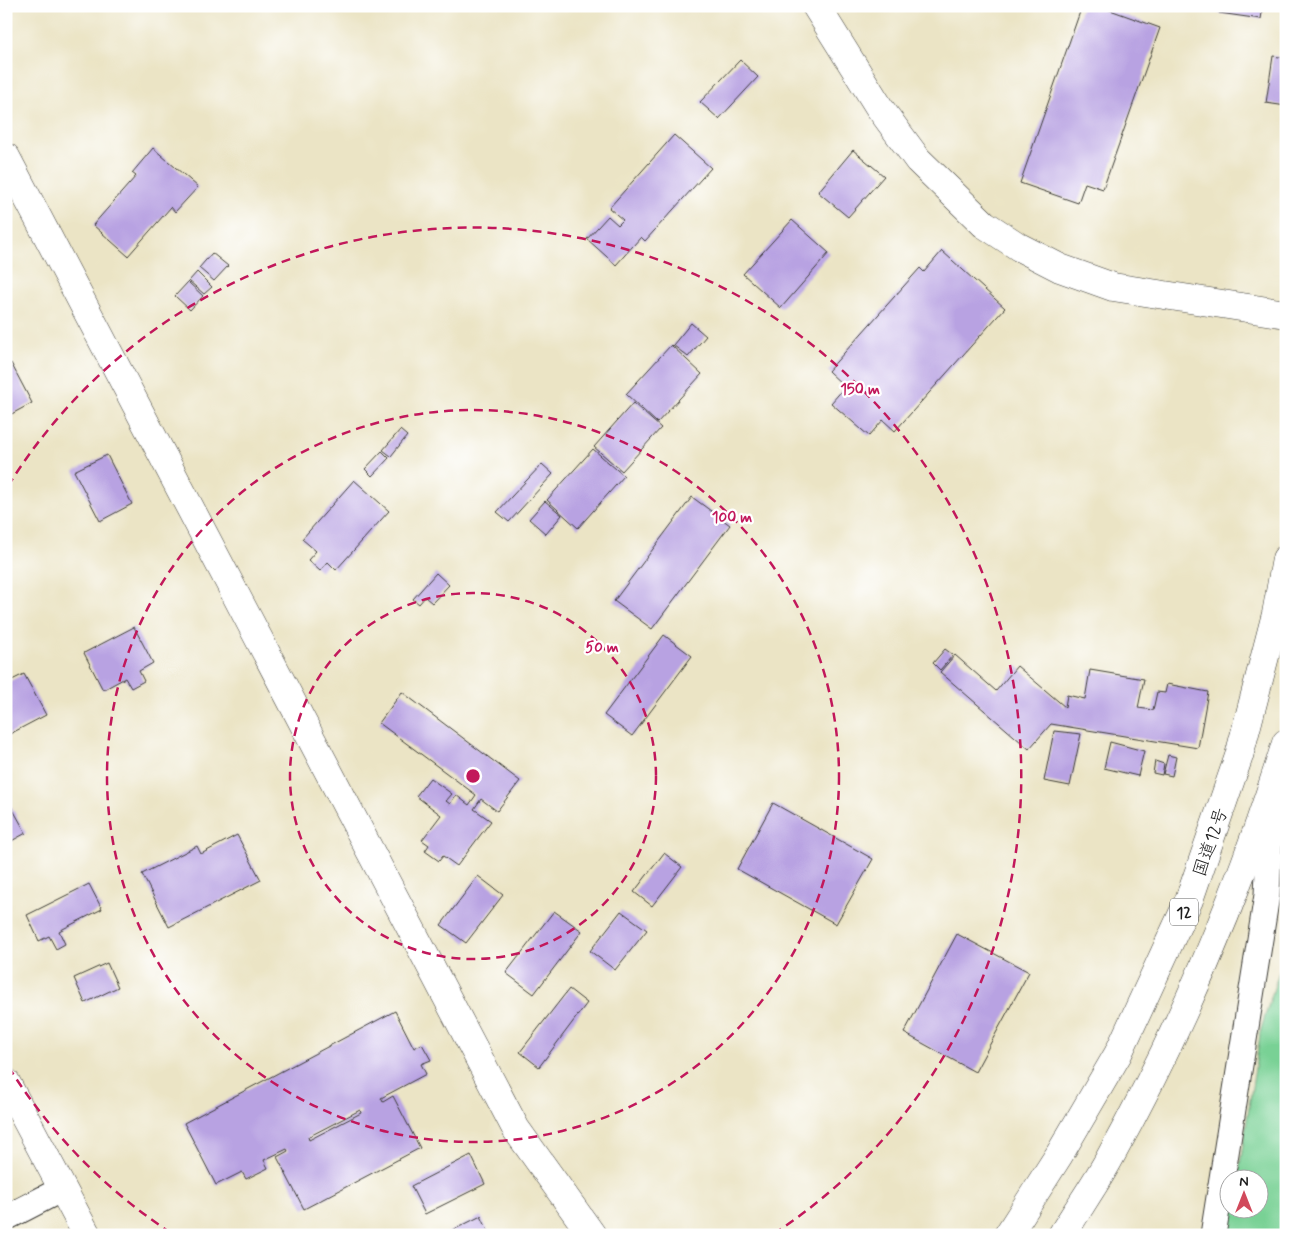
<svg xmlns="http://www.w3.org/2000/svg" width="1292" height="1241" font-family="Mynerve,'Klee One',sans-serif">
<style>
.green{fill:#79d195;stroke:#4a7658}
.building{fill:#b8a2e2;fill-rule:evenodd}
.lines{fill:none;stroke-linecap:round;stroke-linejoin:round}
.minor-casing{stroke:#3b3a35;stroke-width:27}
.tertiary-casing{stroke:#3b3a35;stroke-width:29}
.trunk-casing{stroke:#3b3a35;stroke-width:29}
.minor{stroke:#fff;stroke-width:25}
.tertiary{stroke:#fff;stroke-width:28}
.trunk{stroke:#fff;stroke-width:28}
.ring{fill:none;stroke:#c2185b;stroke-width:2.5;stroke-dasharray:9 6}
.labels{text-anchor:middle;stroke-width:4.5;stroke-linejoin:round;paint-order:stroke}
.shield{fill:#fff;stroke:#606060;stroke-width:1}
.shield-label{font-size:16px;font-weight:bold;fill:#1c1c1c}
.street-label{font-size:18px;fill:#1c1c1c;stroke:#fff}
.centre{fill:#c2185b;stroke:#fff;stroke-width:2.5}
.ring-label{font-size:15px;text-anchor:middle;font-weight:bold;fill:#c2185b;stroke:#fff;stroke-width:4.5;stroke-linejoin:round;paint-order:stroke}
</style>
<rect width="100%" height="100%" fill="#fff"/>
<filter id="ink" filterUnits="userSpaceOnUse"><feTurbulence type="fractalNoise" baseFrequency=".02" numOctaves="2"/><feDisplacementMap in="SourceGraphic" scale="10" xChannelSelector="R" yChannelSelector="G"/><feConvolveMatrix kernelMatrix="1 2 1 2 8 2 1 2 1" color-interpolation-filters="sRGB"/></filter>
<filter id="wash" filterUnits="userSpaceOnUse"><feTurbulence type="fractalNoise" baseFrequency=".0096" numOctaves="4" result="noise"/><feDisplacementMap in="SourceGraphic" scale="20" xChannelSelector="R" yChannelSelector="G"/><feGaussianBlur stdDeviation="1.12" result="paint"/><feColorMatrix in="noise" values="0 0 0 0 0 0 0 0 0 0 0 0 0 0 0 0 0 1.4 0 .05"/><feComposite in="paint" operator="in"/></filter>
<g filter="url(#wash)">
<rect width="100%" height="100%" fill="#ebe4c5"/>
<path class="green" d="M1286,944V1235H1223L1230,1208H1260V1178H1231L1232,1172L1239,1171L1261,1029L1283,959Z"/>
<g id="blocks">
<g class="building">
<path d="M1082,6H1099L1160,28L1103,189L1085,183L1078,203L1020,183Z"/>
<path d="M1220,6H1263L1261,19L1219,13Z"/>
<path d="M1273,56L1286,58V106L1266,103Z"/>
<path d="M740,60L758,77L719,119L700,102Z"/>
<path d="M674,135L711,168L645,241L641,237L616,265L587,239L608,216L618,225L623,220L609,208Z"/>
<path d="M153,148L198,187L175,212L171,207L128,256L93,225L136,176L132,173Z"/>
<path d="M853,150L884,176L848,217L818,192Z"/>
<path d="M792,220L829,253L781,308L743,274Z"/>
<path d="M942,251L1005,308L895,431L883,420L869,436L831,403L845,387L828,371L920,268L924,272Z"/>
<path d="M212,253L228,266L214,281L199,268Z"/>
<path d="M197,272L212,287L204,294L189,281Z"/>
<path d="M188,282L203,296L190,310L175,296Z"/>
<path d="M691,323L706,336L688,357L673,345Z"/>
<path d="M671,345L702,374L657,423L626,394Z"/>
<path d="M11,363L32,403L6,417V365Z"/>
<path d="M633,403L661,428L622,471L594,447Z"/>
<path d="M400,430L407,436L391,456L383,450Z"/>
<path d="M593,449L624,476L578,528L547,500Z"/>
<path d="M382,451L389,458L372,476L365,469Z"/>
<path d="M107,455L132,504L100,521L74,471Z"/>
<path d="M542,464L553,474L509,522L497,512Z"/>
<path d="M354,480L389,511L336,570L328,562L320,571L308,560L316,551L302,539Z"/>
<path d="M692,497L730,525L652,629L614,601Z"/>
<path d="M545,501L562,515L546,534L529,519Z"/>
<path d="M436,573L449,585L432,603L425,597L419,604L413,599Z"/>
<path d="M134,627L153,663L139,671L144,681L131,688L125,678L103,690L84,653Z"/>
<path d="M664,635L692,656L632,736L604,715Z"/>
<path d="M945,649L953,655L940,670L933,663Z"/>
<path d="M955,655L996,691L1017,666L1065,707L1067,695L1085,699L1090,670L1144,679L1138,708L1153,710L1157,692L1165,693L1167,684L1208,692L1198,748L1051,724L1029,749L940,672Z"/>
<path d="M24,674L46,715L6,736V683Z"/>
<path d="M402,692L520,781L497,811L481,799L474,809L491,821L457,866L443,856L439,861L425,851L429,845L422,840L441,815L416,796L430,778L452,794L446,801L450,804L456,795L469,805L476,795L379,723Z"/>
<path d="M1054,731L1081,734L1070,786L1044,781Z"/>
<path d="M1110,742L1144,751L1138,776L1104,768Z"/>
<path d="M1168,755L1176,757L1172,776L1163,774Z"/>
<path d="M1155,761L1164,764L1162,775L1153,773Z"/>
<path d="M6,797L26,833L6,844Z"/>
<path d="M773,803L873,859L836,924L737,869Z"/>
<path d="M237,835L261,880L169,927L142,874L197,846L201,854Z"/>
<path d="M664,853L682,867L652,906L634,892Z"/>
<path d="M478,876L503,895L466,943L441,925Z"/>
<path d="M89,884L102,909L59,931L65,944L56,949L49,936L39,941L27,915Z"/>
<path d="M554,911L582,931L534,994L506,973Z"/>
<path d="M621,911L647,930L615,970L590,951Z"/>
<path d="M957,934L1029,972L975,1072L904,1033Z"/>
<path d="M107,963L118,987L85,1003L74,978Z"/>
<path d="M569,989L587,1003L539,1067L520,1052Z"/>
<path d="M395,1011L414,1048L422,1044L431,1060L421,1064L426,1074L381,1098L383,1102L393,1096L420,1148L304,1209L277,1157L288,1151L287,1149L264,1160L268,1168L246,1179L242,1172L216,1185L184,1123ZM360,1110L361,1113L309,1140L308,1137Z"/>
<path d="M471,1155L485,1184L425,1214L411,1186Z"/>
<path d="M481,1216L490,1235H443Z"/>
</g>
</g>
</g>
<g filter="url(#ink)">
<use href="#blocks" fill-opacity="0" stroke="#3b3a35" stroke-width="1"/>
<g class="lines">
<defs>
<g id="minor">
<path d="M6,1218L62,1189"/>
<path d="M1213,1235L1267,895L1271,802"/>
</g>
<g id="tertiary">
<path d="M816,6L879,107L918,160L984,224L1019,247L1060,268L1113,287L1286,314"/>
<path d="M6,157L516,1129L592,1235"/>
<path d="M6,1082L87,1235"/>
</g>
<g id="trunk">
<path d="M1008,1235L1059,1155L1118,1054L1189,900L1239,756L1276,614L1286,559"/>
<path d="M1062,1235C1077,1210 1094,1186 1108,1161C1182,1028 1241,888 1286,743"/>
</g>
</defs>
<use href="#minor" class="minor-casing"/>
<use href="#tertiary" class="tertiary-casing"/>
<use href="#trunk" class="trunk-casing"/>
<use href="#minor" class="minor"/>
<use href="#tertiary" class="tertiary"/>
<use href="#trunk" class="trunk"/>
</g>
</g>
<g class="ring">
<circle cx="473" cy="776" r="183"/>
<circle cx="473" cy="776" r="366"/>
<path d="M171 1233A548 548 0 0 1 8 1066M8 486A548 548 0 1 1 775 1233"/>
</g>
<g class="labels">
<rect class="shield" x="1170" y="898.5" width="28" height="27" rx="4"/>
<g class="shield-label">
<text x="1184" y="918">12</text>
</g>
<g class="street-label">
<text transform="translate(1210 842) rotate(-71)" y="6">国道12号</text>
</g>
</g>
<circle cx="473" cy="776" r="8" class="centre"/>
<g class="ring-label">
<text x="860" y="394">150 m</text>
<text x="732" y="522">100 m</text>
<text x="602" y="652">50 m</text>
</g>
<rect width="1292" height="1241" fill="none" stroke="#fff" stroke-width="25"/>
<g transform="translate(1244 1194)"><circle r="24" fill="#ffffff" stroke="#a4a4a4"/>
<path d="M0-4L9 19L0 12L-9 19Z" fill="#d1495b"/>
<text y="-8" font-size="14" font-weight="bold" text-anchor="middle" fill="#1c1c1c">N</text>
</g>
</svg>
